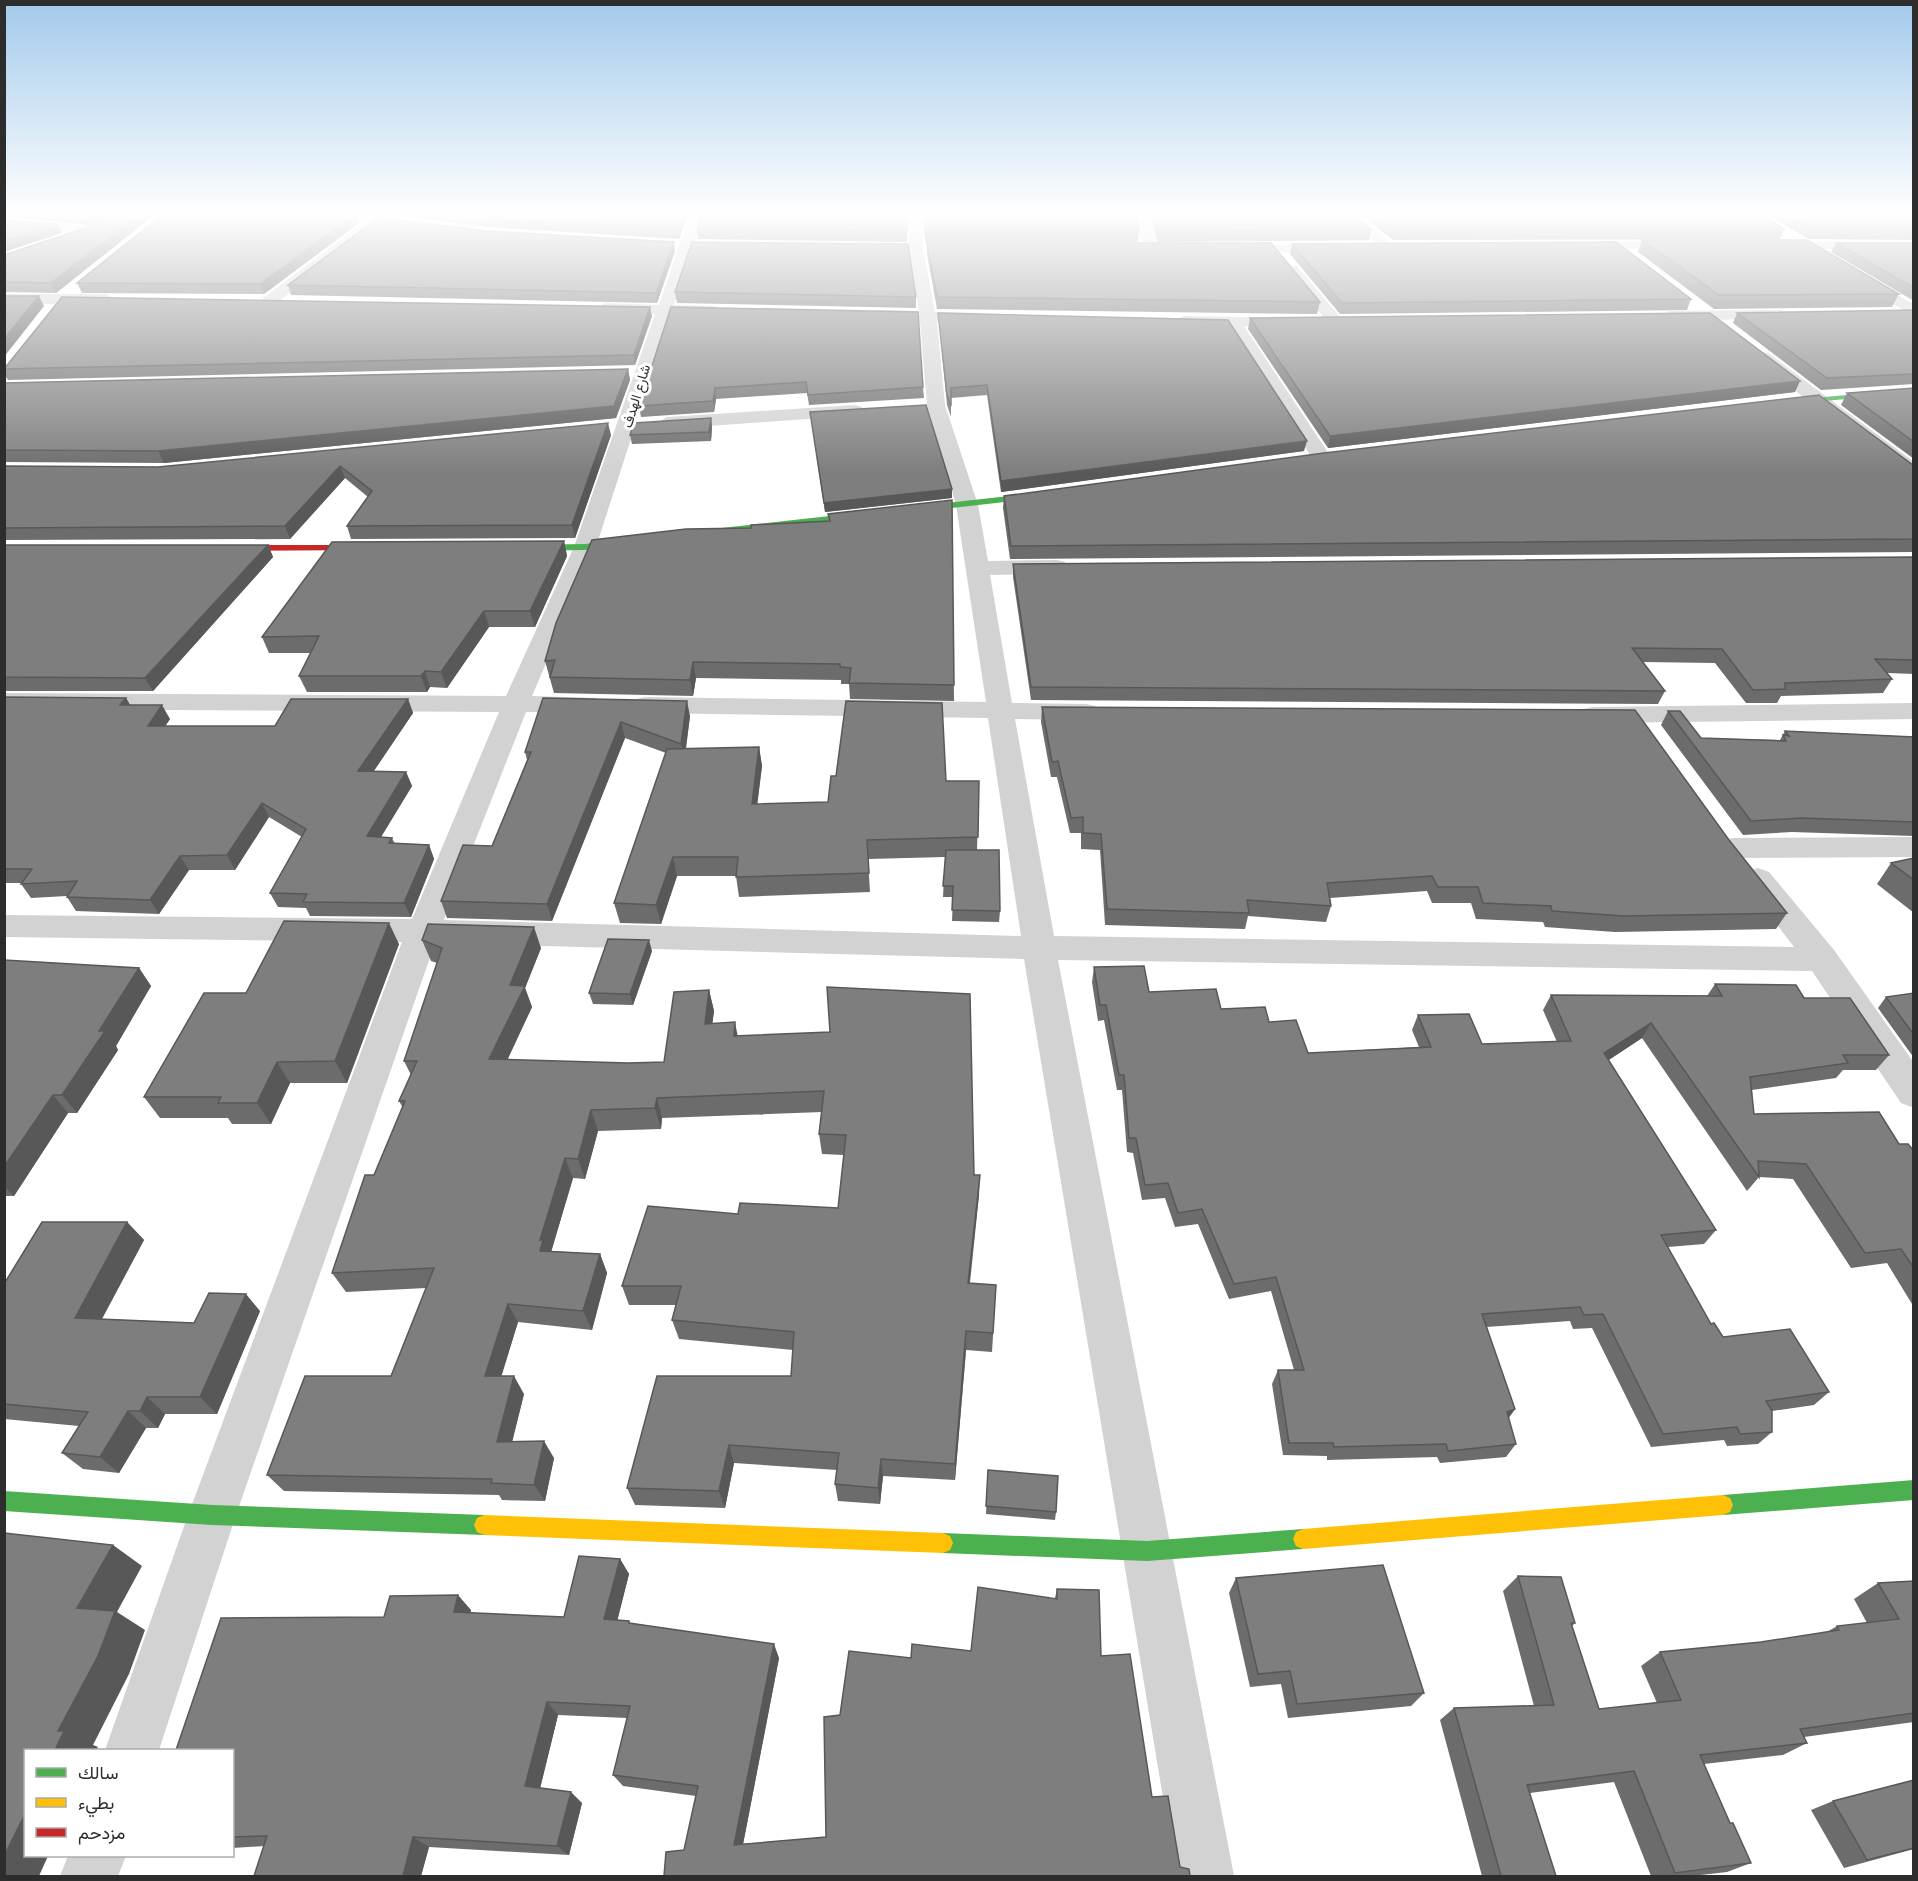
<svg xmlns="http://www.w3.org/2000/svg" width="1918" height="1881" font-family="'Open Sans',Vazirmatn,sans-serif">
<style>
.lines{fill:none;stroke-linecap:round;stroke-linejoin:round}
.street{fill:#d2d2d2;fill-rule:evenodd}
.fast{fill:#4caf50;fill-rule:evenodd}
.slow{fill:#ffc107;fill-rule:evenodd}
.jam{fill:#c62828;fill-rule:evenodd}
.wall{fill:#6c6c6c}
.shaded-wall{fill:#585858}
.building{fill:#7e7e7e;stroke:#585858;stroke-width:1.5}
.labels{text-anchor:middle;stroke-width:6;stroke-linejoin:round;paint-order:stroke}
.far-street-label{font-size:14px;fill:#2d2d2d;stroke:#fff}
</style>
<rect width="100%" height="100%" fill="#fff"/>
<g class="lines">
<g class="street">
<path d="M314,211H347L375,215L381,211H391L390,217L420,221L427,225L420,229L381,224L275,304H263L261,301L263,298L366,221L321,215Z"/>
<path d="M480,211H496L464,232H454V226Z"/>
<path d="M691,211H705L674,305L715,306L723,311L715,316L671,315L596,547L532,696L597,698L601,704L597,710L588,712H526L444,920L1021,936L988,718L645,713L636,711L632,705L636,699L645,697L986,702L956,505L927,405L920,321L874,320L866,315L874,310L919,311L909,248V211H922L923,248L935,312L982,313L990,318L982,323L937,322L945,405L978,505L988,561L1057,560L1065,562L1068,567L1065,572L1057,574L990,575L1012,703L1086,704L1095,706L1099,712L1095,718L1086,720L1015,719L1054,936L1794,947L1742,879L1747,872L1758,868L1769,872L1834,950L1914,1063V1108L1901,1103L1812,971L1058,960L1234,1876H1176L1024,959L435,943L236,1515L159,1750H105L188,1515L402,942L4,937V915L412,919L499,712L4,709V693L506,696L574,547L655,314L605,313L597,308L605,303L659,305Z"/>
<path d="M1136,211H1149L1156,248L1154,251L1149,252L1142,248Z"/>
<path d="M1340,211H1354L1397,248L1390,252L1385,251Z"/>
<path d="M4,219L98,226L105,230L98,234L4,227Z"/>
<path d="M1685,241L1692,245L1690,248L1575,250L1568,246L1575,242Z"/>
<path d="M1770,241L1914,242V250L1765,248L1763,245Z"/>
<path d="M1334,244L1339,245L1341,248L1339,251L1230,253L1223,249L1230,245Z"/>
<path d="M1292,265L1297,266L1341,318L1343,321L1341,324H1329L1285,269Z"/>
<path d="M1857,273L1914,304V316L1852,281L1849,278L1852,275Z"/>
<path d="M4,294H106L114,299L106,304H4Z"/>
<path d="M1780,310L1788,315L1786,318L1669,321L1661,316L1669,311Z"/>
<path d="M1183,316L1300,318L1302,321L1294,326H1244L1331,457L1328,461H1314L1227,326L1177,324L1175,321Z"/>
<path d="M1762,352L1768,353L1914,462V478L1907,476L1756,361L1753,357L1756,353Z"/>
<path d="M855,405L862,407L864,411L862,415L667,429L657,423L667,417Z"/>
<path d="M1914,703V719L1593,723L1583,721L1580,715L1583,709L1593,707Z"/>
<path d="M1914,837V857L1733,858L1722,855L1718,848L1722,841L1733,838Z"/>
<path d="M68,1856H126L118,1876H60Z"/>
</g>
<g class="fast">
<path d="M1914,389V393L1779,405L1775,403L1779,401Z"/>
<path d="M1046,492L1050,495L1049,497L704,536L699,533L704,530Z"/>
<path d="M632,538L635,539V543L585,550L519,551L514,548L519,545L585,544Z"/>
<path d="M1914,1480V1500L1723,1515L1716,1512L1713,1505L1716,1498L1723,1495Z"/>
<path d="M4,1491L212,1505L484,1515L491,1518L494,1525L491,1532L484,1535L212,1525L4,1511Z"/>
<path d="M1303,1529L1310,1532L1313,1539L1310,1546L1303,1549L1147,1561L943,1553L936,1550L933,1543L936,1536L943,1533L1147,1541Z"/>
</g>
<g class="slow">
<path d="M1723,1495L1730,1498L1733,1505L1730,1512L1723,1515L1303,1549L1296,1546L1293,1539L1296,1532L1303,1529Z"/>
<path d="M484,1515L943,1533L950,1536L953,1543L950,1550L943,1553L484,1535L477,1532L474,1525L477,1518Z"/>
</g>
<path class="jam" d="M372,545L375,546V550L225,551L220,548L225,545Z"/>
</g>
<g class="wall">
<path d="M4,211H134L89,225L4,217Z"/>
<path d="M136,211H153L154,215L56,293L4,292V255Z"/>
<path d="M344,211H377L374,213Z"/>
<path d="M393,211H690L679,239L489,227L394,215Z"/>
<path d="M702,211H908L907,242L698,239L697,229Z"/>
<path d="M923,211H1136L1139,232L1138,242H925Z"/>
<path d="M1149,211H1349L1371,230L1369,240L1157,242Z"/>
<path d="M1356,211H1756L1784,229L1780,239L1393,240Z"/>
<path d="M1760,211H1914V240L1809,239Z"/>
<path d="M359,223L264,294L82,293L77,283Z"/>
<path d="M487,231L675,251L657,303L291,295L288,285Z"/>
<path d="M1642,240L1899,294L1892,307L1714,309L1638,252Z"/>
<path d="M927,243L1320,302L1317,314L937,309L927,254Z"/>
<path d="M1836,243H1914V301L1831,252Z"/>
<path d="M1292,244L1691,299L1687,310L1340,314L1290,254Z"/>
<path d="M675,292L916,297V308L677,303Z"/>
<path d="M671,307L923,387L924,398L809,405L807,393L716,399L714,412L641,417L639,406Z"/>
<path d="M1914,310V384L1821,390L1733,323L1737,313Z"/>
<path d="M938,313L1304,451L1001,492L987,395L951,398V417L947,405L939,322Z"/>
<path d="M652,316L635,365L8,380L4,374V369Z"/>
<path d="M1250,318L1795,392L1328,448L1248,329Z"/>
<path d="M628,369L630,380L616,418L164,463L4,462V383Z"/>
<path d="M1914,388V459L1841,405L1847,393Z"/>
<path d="M810,412L952,498L825,512Z"/>
<path d="M711,418L712,427L711,441L632,444L630,435Z"/>
<path d="M611,435L575,538L351,539L347,526L368,497L345,478L290,539L4,540V466L158,467Z"/>
<path d="M1912,466H1914V552L1010,559L1003,508L1004,496Z"/>
<path d="M952,500L954,701L850,699L849,684H841V680L696,678L693,696L554,693L545,661L751,528L829,521L828,514Z"/>
<path d="M564,541L567,556L535,627H489L447,688L430,687L427,692H307L299,676L311,653H269L262,637Z"/>
<path d="M4,545H268L273,557L153,691H4Z"/>
<path d="M1914,557V674L1887,673L1892,679L1883,693L1781,696L1777,703H1746L1715,663L1643,662L1665,691L1658,704L1031,700L1013,577V564Z"/>
<path d="M4,697L126,698L130,705L170,719L165,726H275L408,699L413,713L374,771L406,772L412,786L381,837L392,838L395,844L429,845L434,859L411,917L310,916L306,908L278,907L270,893L302,837L269,817L235,870H189L159,914L76,911L67,897V896L31,898L21,884L22,883H4Z"/>
<path d="M543,698L690,716L686,749L759,747L762,766L757,804L828,802L946,781H979L977,850L1000,911L999,922L952,921L953,897H943L945,857L868,859L870,892L739,897L736,876H677L661,924L620,923L614,903L666,753L625,738L552,921L447,918L441,901L492,846L527,760L525,752Z"/>
<path d="M1042,707L1729,840L1787,913L1776,929L1615,932L1545,927L1543,922L1476,919L1471,903H1432L1427,891L1330,898L1331,906L1326,922L1248,916L1245,929L1105,925L1100,850L1081,849V833H1070L1057,777H1051L1041,722Z"/>
<path d="M1668,711L1701,738L1780,740L1785,731L1914,737V836L1792,832L1743,835L1661,725Z"/>
<path d="M1914,858V913L1877,884L1891,863Z"/>
<path d="M422,940L541,948L525,988L532,1007L507,1060L628,1063L664,1062L709,990L714,1011L712,1023L738,1036L974,1175L979,1195L970,1283L995,1304L992,1352L966,1350L955,1480L883,1476L880,1504L838,1501L835,1484L837,1470L734,1463L725,1508L635,1505L627,1488L791,1376L793,1350L679,1339L672,1320L676,1305H629L622,1286L738,1214L838,1208L844,1155L822,1154L819,1134L822,1112L662,1118L661,1129L598,1131L585,1179L573,1178L551,1251L600,1254L607,1273L592,1330L518,1322L501,1376L524,1394L512,1441L554,1458L545,1501L502,1500L499,1495L284,1491L267,1475L391,1376L426,1288L346,1292L332,1273L403,1108L399,1101L411,1075L404,1061L437,963L431,961Z"/>
<path d="M399,944L347,1083H290L271,1124H232L228,1118H160L144,1097L246,993Z"/>
<path d="M652,951L633,1005L593,1004L589,993Z"/>
<path d="M4,960L139,968L151,986L116,1046L118,1050L77,1113H68L14,1196H4Z"/>
<path d="M1094,967L1149,992L1269,1022L1308,1053L1419,1047L1412,1030L1418,1015L1482,1044L1557,1042L1543,1010L1551,995L1707,996L1715,984L1804,998L1889,1055L1876,1070H1843L1836,1078L1752,1090L1754,1114L1899,1144L1914,1151V1304H1912L1887,1263L1851,1268L1793,1179L1759,1177L1747,1191L1642,1038L1609,1060L1716,1230L1704,1244L1668,1247L1711,1324L1723,1337L1829,1392L1814,1405L1772,1411V1432L1758,1444L1727,1446L1724,1440L1651,1447L1592,1328L1573,1329L1570,1321L1486,1327L1515,1409L1508,1418L1516,1444L1506,1457L1440,1463L1437,1457L1327,1460V1456L1283,1455L1272,1384L1278,1370H1294L1271,1291L1229,1299L1198,1224L1175,1227L1165,1198L1142,1200L1133,1153L1127,1152L1122,1090H1117L1104,1020L1098,1021L1092,982Z"/>
<path d="M1914,993V1058L1878,1008L1886,997Z"/>
<path d="M127,1222L144,1240L102,1319L194,1323L260,1311L217,1414H165L158,1428H146L119,1473L83,1469L62,1453L79,1426L4,1419V1284Z"/>
<path d="M988,1470L1056,1512L1055,1520L986,1514Z"/>
<path d="M620,1559L629,1574L617,1620L779,1658L743,1844L826,1837L840,1715L911,1658L971,1651L1055,1598L1057,1589L1101,1656L1152,1797L1180,1867L684,1850L696,1796L623,1786L613,1775L627,1718L558,1715L540,1788L582,1803L569,1855L429,1847L421,1876H254L264,1846L232,1848V1750L384,1617L471,1610L470,1613L564,1617Z"/>
<path d="M1518,1576L1575,1623L1572,1626L1599,1709L1657,1703L1641,1666L1660,1652L1761,1642L1827,1632L1837,1626L1867,1623L1854,1599L1878,1583L1914,1581V1722L1804,1737L1807,1743L1783,1755L1704,1764L1730,1823L1751,1863L1727,1872L1692,1876H1651L1614,1782L1530,1793L1556,1876H1482L1440,1720L1454,1708L1534,1706L1503,1591Z"/>
<path d="M1236,1578L1424,1693L1411,1706L1288,1718L1281,1684L1250,1687L1229,1593Z"/>
<path d="M1914,1780V1849L1844,1868L1811,1810L1833,1801Z"/>
</g>
<g class="shaded-wall">
<path d="M100,211H134L89,225L85,215Z"/>
<path d="M144,211H153L154,215L56,293L51,283Z"/>
<path d="M685,211H690L679,239L678,229Z"/>
<path d="M356,214L359,223L264,294L260,284Z"/>
<path d="M57,224L62,233L4,252V241Z"/>
<path d="M674,242L675,251L657,303L656,293Z"/>
<path d="M39,296L44,306L4,357V339Z"/>
<path d="M650,307L652,316L635,365L634,355Z"/>
<path d="M628,369L630,380L616,418L164,463L158,451Z"/>
<path d="M1800,381L1795,392L1328,448L1330,436Z"/>
<path d="M715,388L716,399L714,412L713,401Z"/>
<path d="M711,418L712,427L711,441L709,432Z"/>
<path d="M608,423L611,435L575,538L572,525Z"/>
<path d="M1307,441L1304,451L1001,492V481Z"/>
<path d="M340,466L345,478L290,539L285,526Z"/>
<path d="M952,489V498L825,512L824,503Z"/>
<path d="M564,541L567,556L535,627L530,611Z"/>
<path d="M268,545L273,557L153,691L145,678Z"/>
<path d="M484,611L489,627L447,688L441,672Z"/>
<path d="M693,662L696,678L693,696L690,680Z"/>
<path d="M425,671L430,687L427,692L421,676Z"/>
<path d="M126,698L134,712L120,705Z"/>
<path d="M408,699L413,713L364,785L358,771Z"/>
<path d="M687,701L690,716L684,760L681,744Z"/>
<path d="M162,705L170,719L156,740L148,726Z"/>
<path d="M621,722L625,738L552,921L547,904Z"/>
<path d="M759,747L762,766L755,823L752,804Z"/>
<path d="M406,772L412,786L373,850L367,836Z"/>
<path d="M262,803L269,817L235,870L227,855Z"/>
<path d="M429,845L434,859L411,917L404,903Z"/>
<path d="M180,856L189,870L159,914L150,900Z"/>
<path d="M673,857L677,876L661,924L656,905Z"/>
<path d="M389,923L399,944L347,1083L335,1061Z"/>
<path d="M534,927L541,948L525,988L532,1007L498,1080L489,1059L510,985Z"/>
<path d="M649,940L652,951L633,1005L630,994Z"/>
<path d="M139,968L151,986L116,1046L118,1050L77,1113L62,1095L99,1031Z"/>
<path d="M709,990L714,1011L710,1044L705,1024Z"/>
<path d="M735,1022L739,1043L734,1036Z"/>
<path d="M1651,1023L1642,1038L1596,1068L1604,1053Z"/>
<path d="M277,1062L290,1083L271,1124L257,1103Z"/>
<path d="M53,1095L68,1113L14,1196L4,1186V1167Z"/>
<path d="M657,1098L662,1118L661,1129L655,1108Z"/>
<path d="M591,1110L598,1131L585,1179L578,1159Z"/>
<path d="M565,1158L573,1178L550,1256L540,1251V1240Z"/>
<path d="M980,1175L979,1195L967,1302L968,1283Z"/>
<path d="M127,1222L144,1240L93,1335L75,1318Z"/>
<path d="M600,1254L607,1273L592,1330L583,1311Z"/>
<path d="M246,1294L260,1311L217,1414L200,1397Z"/>
<path d="M508,1304L518,1322L496,1394L485,1376Z"/>
<path d="M966,1331V1350L955,1480V1464Z"/>
<path d="M514,1376L524,1394L508,1459L497,1442Z"/>
<path d="M147,1397L165,1414L158,1428L140,1411Z"/>
<path d="M1515,1409L1506,1422L1507,1412Z"/>
<path d="M128,1411L146,1428L119,1473L100,1457Z"/>
<path d="M544,1441L554,1458L545,1501L534,1485Z"/>
<path d="M729,1445L734,1463L725,1508L719,1491Z"/>
<path d="M881,1459L883,1476L880,1504L878,1488Z"/>
<path d="M113,1545L142,1566L117,1612L145,1630L129,1674L93,1745L98,1747L96,1750H55L77,1608Z"/>
<path d="M620,1559L629,1574L614,1634L604,1619Z"/>
<path d="M458,1595L471,1610L467,1626L454,1612Z"/>
<path d="M774,1644L779,1658L741,1855L734,1845Z"/>
<path d="M547,1702L558,1715L538,1797L525,1786Z"/>
<path d="M571,1792L582,1803L569,1855L557,1846Z"/>
<path d="M26,1812V1856H48L39,1876H4V1856Z"/>
<path d="M413,1837L429,1847L421,1876H403Z"/>
</g>
<g class="building">
<path d="M34,211H100L85,215Z"/>
<path d="M136,211H144L51,283L4,282V255Z"/>
<path d="M167,211H335L356,214L260,284L77,283Z"/>
<path d="M430,211H685L678,229L487,217Z"/>
<path d="M702,211H908L907,232L697,229Z"/>
<path d="M924,211H1136L1139,232H925Z"/>
<path d="M1153,211H1349L1371,230L1158,232Z"/>
<path d="M1370,211H1756L1784,229L1395,230Z"/>
<path d="M1780,211H1914V231L1813,229Z"/>
<path d="M378,218L487,231L674,242L656,293L288,285Z"/>
<path d="M4,220L57,224L4,241Z"/>
<path d="M1642,240H1807L1899,294L1719,295Z"/>
<path d="M692,242L908,244L916,297L675,292Z"/>
<path d="M1616,242L1691,299L1342,303L1292,244Z"/>
<path d="M927,243H1271L1320,302L937,297Z"/>
<path d="M1836,243H1914V288Z"/>
<path d="M4,296H39L4,339Z"/>
<path d="M62,297L650,307L634,355L4,369Z"/>
<path d="M671,307L918,312L923,387L808,395L806,382L760,385L715,388L713,401L639,406Z"/>
<path d="M1914,310V374L1827,378L1737,313Z"/>
<path d="M938,313L1228,320L1307,441L1001,481L987,385L951,388V406L947,395Z"/>
<path d="M1710,313L1800,381L1330,436L1250,318Z"/>
<path d="M628,369L614,406L158,451L4,450V383Z"/>
<path d="M1914,388V442L1847,393Z"/>
<path d="M1819,395L1914,466V539L1011,546L1004,496L1324,453Z"/>
<path d="M926,405L952,489L824,503L810,412Z"/>
<path d="M711,418L709,432L630,435L634,423Z"/>
<path d="M608,423L572,525L347,526L372,491L340,466L285,526L4,528V466L158,467Z"/>
<path d="M952,500L954,685L849,683L851,668L840,667V664L693,662L690,680L550,677L555,660L545,661L556,623L592,540L686,529L751,528V525L830,521L828,514Z"/>
<path d="M564,541L530,611H484L441,672L425,671L421,676H299L319,636L262,637L332,542Z"/>
<path d="M4,545H268L145,678L4,677Z"/>
<path d="M1914,557V660L1875,659L1892,679L1785,683V689L1753,690L1722,649L1632,648L1665,691L1031,687L1013,564Z"/>
<path d="M4,697L126,698L120,705H162L148,726H275L291,699H408L358,771L406,772L367,836L392,838L389,843L429,845L404,903L303,902L307,894L270,893L306,829L262,803L227,855L180,856L150,900L67,897L77,881L21,884L32,869H4Z"/>
<path d="M543,698L687,701L681,744L621,722L547,904L441,901L463,845L492,846L531,752H525Z"/>
<path d="M846,701L942,703L946,781H979L978,837L867,840L869,873L736,877L738,857H673L656,905L614,903L667,749L759,747L752,804L828,802L831,776H836Z"/>
<path d="M1042,707L1635,710L1729,840L1787,913L1624,916L1552,911L1551,906L1483,903L1478,887H1438L1432,876L1327,883L1331,906L1247,900L1249,913L1107,909L1101,834L1083,833V817L1071,818L1058,761L1052,762Z"/>
<path d="M1668,711H1680L1701,738L1786,741L1783,735L1789,736L1785,731L1914,737V822L1801,818L1751,821Z"/>
<path d="M946,850H999L1000,911L952,910L953,886H943Z"/>
<path d="M1914,858V880L1891,863Z"/>
<path d="M284,921L389,923L335,1061L277,1062L257,1103H218L221,1097H144L204,993H246Z"/>
<path d="M428,924L534,927L510,985L525,986L489,1059L628,1063L664,1062L674,992L709,990L705,1024L735,1022L734,1036L830,1032L827,987L970,994L974,1175H980L968,1283L996,1285L993,1333L966,1331L955,1464L881,1459L878,1488L835,1484L839,1453L729,1445L719,1491L627,1488L657,1376H791L794,1332L672,1320L681,1286H622L648,1206L738,1214L740,1203L838,1208L846,1135L819,1134L824,1091L657,1098L655,1108L591,1110L578,1159L565,1158L540,1240H543L540,1251L600,1254L583,1311L508,1304L485,1376H514L497,1442L544,1441L534,1485L491,1483L492,1479L267,1475L305,1376H391L434,1268L332,1273L365,1175H374L405,1101H399L417,1061H404L442,948L422,940Z"/>
<path d="M608,939L649,940L630,994L589,993Z"/>
<path d="M4,960L139,968L99,1031H105L62,1095H53L4,1167Z"/>
<path d="M1144,966L1149,992L1216,989L1221,1009L1265,1007L1269,1022L1296,1020L1308,1053L1431,1047L1418,1015L1469,1014L1482,1044L1571,1041L1551,995L1722,996L1715,984L1796,985L1804,998H1850L1889,1055H1843L1848,1063L1750,1077L1754,1114L1879,1112L1899,1144H1908L1914,1151V1268L1901,1249L1865,1253L1806,1164L1758,1161L1759,1177L1651,1023L1604,1053L1716,1230L1661,1235L1711,1324L1714,1323L1723,1337L1790,1329L1829,1392L1766,1401L1772,1411V1432L1740,1434L1737,1427L1663,1434L1603,1314L1584,1315L1580,1307L1482,1314L1515,1409L1507,1412L1516,1444L1448,1451L1446,1444L1334,1447L1333,1443H1289L1278,1370H1304L1276,1277L1234,1284L1202,1209L1178,1213L1168,1183L1145,1185L1136,1138H1129L1124,1075H1119L1106,1005H1100L1094,967Z"/>
<path d="M1914,993V1035L1886,997Z"/>
<path d="M42,1222H127L75,1318L194,1323L209,1293L246,1294L200,1397H147L140,1411H128L100,1457L62,1453L88,1412L4,1404V1284Z"/>
<path d="M988,1470L1058,1476L1056,1512L986,1506Z"/>
<path d="M4,1533L113,1545L77,1608L115,1611L98,1656L58,1731H64L55,1750H26V1812L4,1856Z"/>
<path d="M579,1556L620,1559L604,1619L629,1621V1623L774,1644L734,1845L826,1837L824,1717L840,1715L849,1651L911,1658L912,1644L971,1651L978,1587L1057,1599V1589L1099,1590L1101,1656L1130,1654L1152,1797L1168,1796L1180,1867L1189,1869L1190,1876H664L666,1852L684,1850L698,1786L613,1775L630,1706L547,1702L525,1786L571,1792L557,1846L413,1837L403,1876H254L267,1836L232,1837V1750H176L221,1618L384,1617L390,1596L458,1595L454,1612L564,1617Z"/>
<path d="M1383,1565L1424,1693L1297,1704L1290,1671L1258,1674L1236,1578Z"/>
<path d="M1518,1576L1561,1577L1575,1623H1571L1599,1709L1681,1700L1660,1652L1761,1642L1839,1630L1837,1626L1899,1619L1878,1583L1914,1581V1713L1800,1729L1807,1743L1700,1755L1730,1823H1733L1751,1863L1675,1873L1634,1771L1527,1785L1556,1876H1501L1454,1708L1554,1705Z"/>
<path d="M1914,1780V1848L1867,1860L1833,1801Z"/>
</g>
<linearGradient id="sky" x2="0" y2="1"><stop stop-color="#a2c9eb"/><stop offset="0.45" stop-color="#fff"/><stop offset="1" stop-color="#fff" stop-opacity="0"/></linearGradient>
<rect width="1918" height="474" fill="url(#sky)"/>
<g class="labels">
<g class="far-street-label">
<text transform="translate(636 396) rotate(-73)" y="5">شارع الهدف</text>
</g>
</g>
<rect width="1918" height="1881" fill="none" stroke="#2d2d2d" stroke-width="12"/>
<rect x="24" y="1749" width="210" height="108" fill="#ffffff" stroke="#ababab" stroke-width="1.5"/>
<rect x="36" y="1768" width="30" height="9" fill="#4caf50" stroke="#ababab" stroke-width="1.5"/>
<text x="78" y="1779" font-size="18" fill="#2d2d2d">سالك</text>
<rect x="36" y="1798" width="30" height="9" fill="#ffc107" stroke="#ababab" stroke-width="1.5"/>
<text x="78" y="1809" font-size="18" fill="#2d2d2d">بطيء</text>
<rect x="36" y="1828" width="30" height="9" fill="#c62828" stroke="#ababab" stroke-width="1.5"/>
<text x="78" y="1839" font-size="18" fill="#2d2d2d">مزدحم</text>
</svg>
